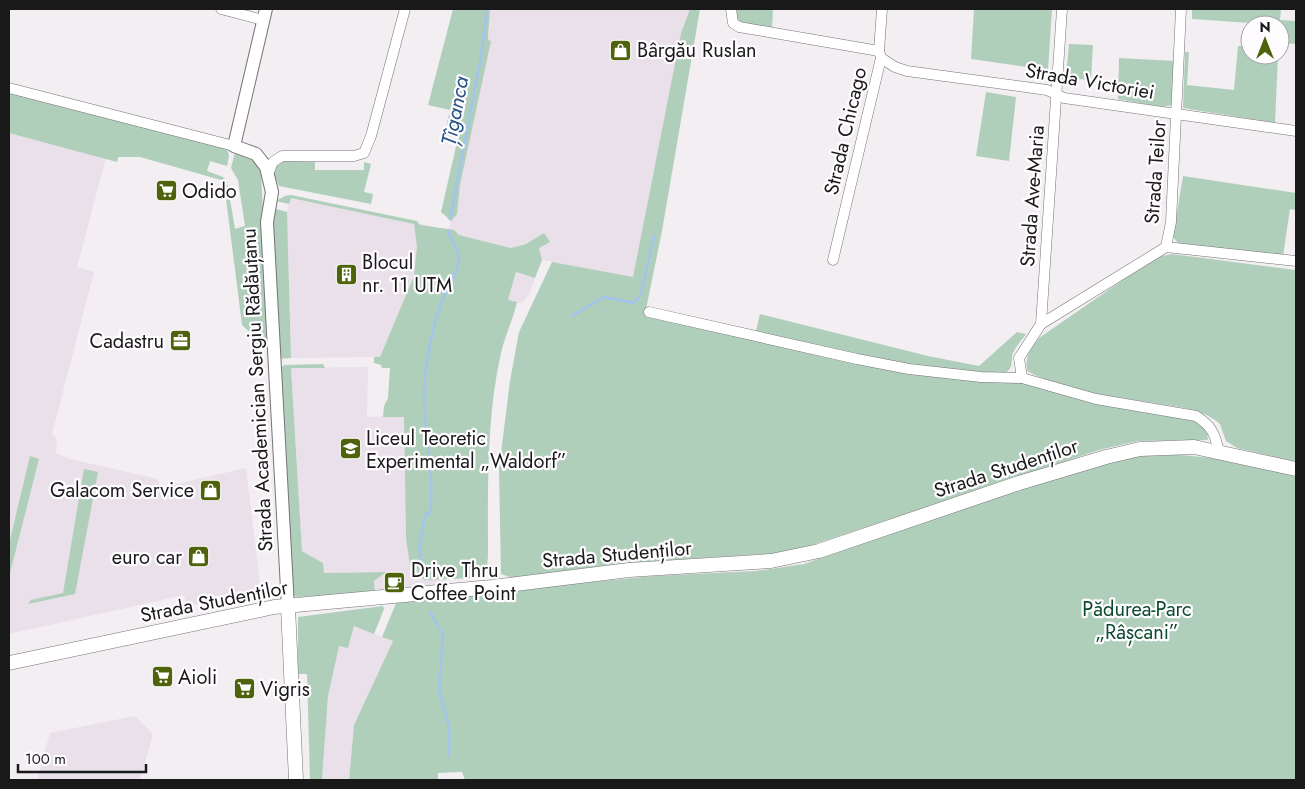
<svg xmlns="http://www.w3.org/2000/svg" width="1305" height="789" font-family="Jost,sans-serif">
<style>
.built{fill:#e9e0ea}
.green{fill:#b0cfbb}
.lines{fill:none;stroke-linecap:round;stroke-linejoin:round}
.stream{stroke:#a2c4ed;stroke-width:2.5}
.minor-casing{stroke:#767276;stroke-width:11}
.tertiary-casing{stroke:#767276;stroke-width:14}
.secondary-casing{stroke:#767276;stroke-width:15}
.minor{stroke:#fff;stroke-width:10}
.tertiary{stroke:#fff;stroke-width:12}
.secondary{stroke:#fff;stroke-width:14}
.labels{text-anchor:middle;stroke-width:4.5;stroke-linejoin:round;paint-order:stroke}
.poi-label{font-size:20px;fill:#1a191a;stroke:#fefcff;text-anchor:start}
.street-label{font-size:20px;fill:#1a191a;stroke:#fefcff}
.park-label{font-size:20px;fill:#0c4a2d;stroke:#fefcff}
.water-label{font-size:21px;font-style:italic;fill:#265487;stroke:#fefcff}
</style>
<rect width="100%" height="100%" fill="#f2eef2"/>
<g class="built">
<path d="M490,9H690L681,33L633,278L542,260L539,248L544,233L526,244L511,248L458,235L449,229L451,220L457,213L460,185L490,42L488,41L490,23H487Z"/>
<path d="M9,133L106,158L77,267L94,272L52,434L57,439L56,453L70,459L158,479L160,488L246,468L260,584L254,593L187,606L184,595L9,634Z"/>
<path d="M290,198L445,229L405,298L380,357L291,358L287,212Z"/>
<path d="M516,272L535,278L529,295L522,303L508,301Z"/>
<path d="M368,367L367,417L404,416L406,538L411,573L425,580L446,579V585L375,592L374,581L385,572L323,573V563L302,551L291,368Z"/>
<path d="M354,626L393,641L354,725L349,780H322L328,696L332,672L339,646Z"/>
<path d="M135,716L153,734L140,780H37L50,733Z"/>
</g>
<g class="green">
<path d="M453,9H490L488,40L491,41L460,185L457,214L451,221L441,212L458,138L444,135L450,110L428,105Z"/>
<path d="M690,9H700L662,231L645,314L801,350L1024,383L1192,420L1207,430L1208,440L1138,441L1099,450L800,549L780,553L622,563L513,578L501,574L499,469L510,381L519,332L552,262L633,277L681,33Z"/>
<path d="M734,9H773L772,29L741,24L735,20Z"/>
<path d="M974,9H1052L1048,70L971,59Z"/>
<path d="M1192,9H1281L1280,20L1296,21V44L1280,43V25L1192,19Z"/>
<path d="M1069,44L1093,45L1091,80L1066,78Z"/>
<path d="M1238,46H1250V55H1278L1275,123L1183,108L1185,52H1189L1187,85L1234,90Z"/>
<path d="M1119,58L1176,61L1173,105L1161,107L1118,99Z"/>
<path d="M9,91L227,148L229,156L227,166L210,161L207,171L223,177L227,181L235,229L245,226L238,180L231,168L235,152C247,156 256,158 261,171L269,345L254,343L256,338L242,325L224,183L221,180L140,157H118L117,162L9,133Z"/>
<path d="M986,92L1016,97L1009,161L976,156Z"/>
<path d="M280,161L315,162V170H364V162L371,164L364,192L373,194L371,204L279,186L273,172Z"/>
<path d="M1183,176L1296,193V210L1290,209L1283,256L1178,243L1173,237Z"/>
<path d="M291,195L417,221L420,225L454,230L459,235L511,248L526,244L544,233L550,242L539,248L542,260L535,278L516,272L508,300L517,302C513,320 505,335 501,353C486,419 488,489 488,556L487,568L482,575L474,578L425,580L411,573L406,538L404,417H383L384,406L388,398L390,368H382L381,365L374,363V357H380L414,276L417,247L414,224L291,198L289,204L276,201L285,196Z"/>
<path d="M276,209L287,212L291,358L278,359L271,213Z"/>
<path d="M1172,254L1296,270V462L1237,448L1226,441L1220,424C1203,408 1176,407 1154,403C1113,396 1065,392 1027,371C1025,356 1030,349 1039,338L1156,257Z"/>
<path d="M760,314L928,356L979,366L1017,332L1026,334C1022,340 1016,346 1013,353C1011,359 1013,367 1008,371C985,387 792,339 756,331Z"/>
<path d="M323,364L325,368H291L302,551L323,563L324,573L386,572L374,581L375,592L299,597L294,596L293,590L281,368L284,365Z"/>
<path d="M1167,454C1214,457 1251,463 1296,476V780H465L462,772L438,773V780H349L354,725L393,641L382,637L397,601L653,576L756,571L804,564L912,525L1106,463L1137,456Z"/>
<path d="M30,456L39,459L9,577V544Z"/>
<path d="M84,469L98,472L75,594L28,604L31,600L63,593Z"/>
<path d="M383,606L384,609L374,634L354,626L348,648L339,646L328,696L322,780H310L307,674H298V617Z"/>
</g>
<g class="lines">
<g class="stream">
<path d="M450,219L481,57L487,9"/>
<path d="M572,316L604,297L634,303L641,294L654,236"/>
<path d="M425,577L419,549L425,515L430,513C436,463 417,412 427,362C430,341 435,318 443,299C447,286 460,271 459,257C458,246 450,240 448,230"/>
<path d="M430,612L443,635L439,690L449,726V756"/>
</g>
<defs>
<g id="minor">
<path d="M221,9L263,20"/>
<path d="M731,9L733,23L739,27L879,51"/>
<path d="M881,58L895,67L907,71L1047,90L1064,98L1296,131"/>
<path d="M9,88L234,146"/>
<path d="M269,172L273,162L282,156H354L364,153L371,136L405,9"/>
<path d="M1166,247L1171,222L1181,9"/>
<path d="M833,260L881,58L879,51L882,9"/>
<path d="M649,312L857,359L909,369L981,377L1022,378L1096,399L1196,416C1212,426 1215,434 1219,452"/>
<path d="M1041,324L1166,247L1296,261"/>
<path d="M1022,378L1019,358L1041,324L1062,9"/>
</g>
<path id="tertiary" d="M266,9L234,146L256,154L266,167L272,192L267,222L288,607"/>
<g id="secondary">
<path d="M288,607L296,780"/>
<path d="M9,663L274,607L492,587L629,570L771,561L819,551L1019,483L1106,457L1140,449L1194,447L1296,469"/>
</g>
</defs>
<use href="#minor" class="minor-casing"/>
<use href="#tertiary" class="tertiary-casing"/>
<use href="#secondary" class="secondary-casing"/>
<use href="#minor" class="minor"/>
<use href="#tertiary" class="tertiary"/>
<use href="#secondary" class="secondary"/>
</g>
<defs>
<symbol id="shop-square" viewBox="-11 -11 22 22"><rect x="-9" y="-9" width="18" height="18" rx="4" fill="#4f630c" stroke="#fefcff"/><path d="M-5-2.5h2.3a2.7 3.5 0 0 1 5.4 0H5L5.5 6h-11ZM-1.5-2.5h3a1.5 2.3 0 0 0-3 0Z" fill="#fff"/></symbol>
<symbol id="supermarket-square" viewBox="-11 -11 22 22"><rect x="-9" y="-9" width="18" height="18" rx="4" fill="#4f630c" stroke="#fefcff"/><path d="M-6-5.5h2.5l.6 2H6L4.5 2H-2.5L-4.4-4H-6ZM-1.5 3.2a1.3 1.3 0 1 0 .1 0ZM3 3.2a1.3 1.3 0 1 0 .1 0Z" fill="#fff"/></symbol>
<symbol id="building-square" viewBox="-11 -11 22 22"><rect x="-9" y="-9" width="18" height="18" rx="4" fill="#4f630c" stroke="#fefcff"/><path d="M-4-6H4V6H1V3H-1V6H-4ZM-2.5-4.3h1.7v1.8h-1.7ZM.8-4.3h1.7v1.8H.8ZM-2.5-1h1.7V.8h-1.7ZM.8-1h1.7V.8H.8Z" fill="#fff"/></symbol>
<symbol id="office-square" viewBox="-11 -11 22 22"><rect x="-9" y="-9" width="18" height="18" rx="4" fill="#4f630c" stroke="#fefcff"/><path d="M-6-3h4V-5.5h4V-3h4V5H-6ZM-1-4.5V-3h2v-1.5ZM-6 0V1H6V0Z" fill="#fff"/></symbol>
<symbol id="school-square" viewBox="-11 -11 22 22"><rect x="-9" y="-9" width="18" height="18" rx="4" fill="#4f630c" stroke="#fefcff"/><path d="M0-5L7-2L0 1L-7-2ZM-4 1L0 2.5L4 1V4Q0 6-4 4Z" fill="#fff"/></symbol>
<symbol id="cafe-square" viewBox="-11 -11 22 22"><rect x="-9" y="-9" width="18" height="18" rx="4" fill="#4f630c" stroke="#fefcff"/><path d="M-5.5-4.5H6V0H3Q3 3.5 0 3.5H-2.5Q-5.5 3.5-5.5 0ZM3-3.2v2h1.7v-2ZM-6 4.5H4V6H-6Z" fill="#fff"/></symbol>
</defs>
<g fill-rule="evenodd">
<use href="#shop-square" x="608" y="38" width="25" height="25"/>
<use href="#supermarket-square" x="154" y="178" width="25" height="25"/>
<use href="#building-square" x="334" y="262" width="25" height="25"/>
<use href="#office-square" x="168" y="328" width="25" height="25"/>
<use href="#school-square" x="338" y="436" width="25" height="25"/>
<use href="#shop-square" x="198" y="478" width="25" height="25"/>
<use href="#shop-square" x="186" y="544" width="25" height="25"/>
<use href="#cafe-square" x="382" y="570" width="25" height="25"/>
<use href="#supermarket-square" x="150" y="664" width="25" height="25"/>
<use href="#supermarket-square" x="232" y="676" width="25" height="25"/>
</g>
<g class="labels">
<g class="poi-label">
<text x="637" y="57">Bârgău Ruslan</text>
<text x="182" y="198">Odido</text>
<text x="362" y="269">Blocul<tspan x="362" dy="23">nr. 11 UTM</tspan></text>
<text x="164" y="348" text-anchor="end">Cadastru</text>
<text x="366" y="445">Liceul Teoretic<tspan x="366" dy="23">Experimental „Waldorf”</tspan></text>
<text x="194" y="497" text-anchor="end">Galacom Service</text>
<text x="182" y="564" text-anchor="end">euro car</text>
<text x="411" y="577">Drive Thru<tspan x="411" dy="23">Coffee Point</tspan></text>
<text x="178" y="684">Aioli</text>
<text x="260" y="696">Vigris</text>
</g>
<g class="street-label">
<text transform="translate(1090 81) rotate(10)" y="7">Strada Victoriei</text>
<text transform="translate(845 131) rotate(-77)" y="7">Strada Chicago</text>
<text transform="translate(1155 172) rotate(-86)" y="7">Strada Teilor</text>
<text transform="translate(1032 196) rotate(-86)" y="7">Strada Ave-Maria</text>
<text transform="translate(257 390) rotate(-93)" y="7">Strada Academician Sergiu Rădăuțanu</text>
<text transform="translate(1006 468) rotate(-18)" y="7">Strada Studenților</text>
<text transform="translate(617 554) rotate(-5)" y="7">Strada Studenților</text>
<text transform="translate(214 601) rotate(-11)" y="7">Strada Studenților</text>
</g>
<g class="park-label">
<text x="1137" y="616">Pădurea-Parc<tspan x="1137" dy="23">„Râșcani”</tspan></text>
</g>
<g class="water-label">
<text transform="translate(455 111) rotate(-79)" y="7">Țîganca</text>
</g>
</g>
<rect width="1305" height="789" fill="none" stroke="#1a191a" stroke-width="20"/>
<g transform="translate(1265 40)"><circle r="24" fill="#fefcff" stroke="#a3a1a3"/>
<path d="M0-4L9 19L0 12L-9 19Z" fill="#4f630c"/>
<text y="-8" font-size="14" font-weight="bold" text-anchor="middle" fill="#1a191a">N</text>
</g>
<path d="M18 764v8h128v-8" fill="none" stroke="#1a191a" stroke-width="2.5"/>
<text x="25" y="764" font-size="15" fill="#1a191a" stroke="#fefcff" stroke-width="4" paint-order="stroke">100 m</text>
</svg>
